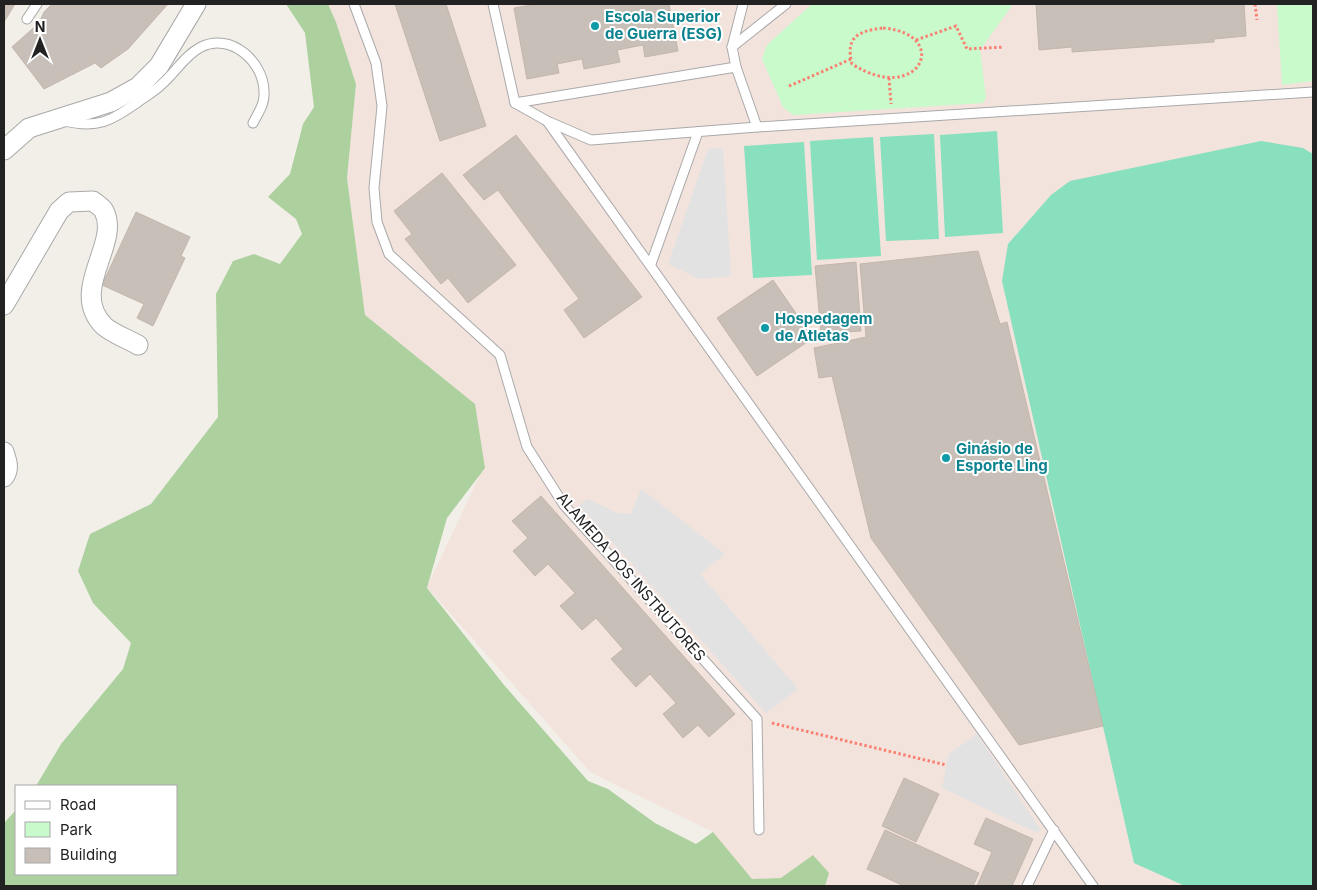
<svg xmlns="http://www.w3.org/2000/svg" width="1317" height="890" font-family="Inter,sans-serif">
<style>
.military{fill:#f3e3dd}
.forest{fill:#add19e}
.park{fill:#c8facc}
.pitch{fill:#88e0be}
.parking{fill:#e2e2e2}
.building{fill:#c7bfb8;stroke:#c4b6ab}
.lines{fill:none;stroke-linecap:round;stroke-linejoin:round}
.lane-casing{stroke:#a9a9a9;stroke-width:11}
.street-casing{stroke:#a9a9a9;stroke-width:21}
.path{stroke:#fa8072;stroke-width:3;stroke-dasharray:2.5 2.5;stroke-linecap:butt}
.lane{stroke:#fff;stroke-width:9}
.street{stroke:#fff;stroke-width:19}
.culture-dot{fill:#0f9aa8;stroke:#fff;stroke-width:2}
.labels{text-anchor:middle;stroke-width:4;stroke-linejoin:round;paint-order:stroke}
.culture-label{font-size:15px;font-weight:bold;fill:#0d838f;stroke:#fff;text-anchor:start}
.street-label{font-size:15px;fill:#222;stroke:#fff}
</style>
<rect width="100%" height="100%" fill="#f2efe9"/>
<path class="military" d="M328,4H1313V886H735L713,832L590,772L427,587L479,477L365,315L347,178L356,84L336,22Z"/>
<path class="forest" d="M286,4H328L336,22L356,84L347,178L365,315L475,404L485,468L447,518L427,588L504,685L588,781L608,789L655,823L696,844L713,832L752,879L781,878L813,855L829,873L825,886H4V823L16,810V874H176V786H36L61,744L123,669L131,643L93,603L78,571L90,534L151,504L218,417L216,294L233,261L254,254L280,264L302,234L296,219L268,197L290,174L303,124L314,107L305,33Z"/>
<g class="park">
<path d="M812,4H1013L980,50L986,97L983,103L793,115L783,107L762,59L767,45Z"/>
<path d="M1277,4H1313V81L1282,85Z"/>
</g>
<g class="pitch">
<path d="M997,131L1003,233L945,237L940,135Z"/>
<path d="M934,134L939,239L886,241L880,137Z"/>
<path d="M873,137L881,256L817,260L810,141Z"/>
<path d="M1261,141L1303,148L1313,154V886H1185L1134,863L1002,281L1008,244L1051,195L1070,181Z"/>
<path d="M804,142L812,275L753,278L744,146Z"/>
</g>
<g class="parking">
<path d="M723,148L731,276L700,279L668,264L708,149Z"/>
<path d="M641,489L725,554L700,574L798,689L766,713L579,505L588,499L617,513L631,514Z"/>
<path d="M977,734L1041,830L1037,833L942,788L949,754Z"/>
</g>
<g class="building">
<path d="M4,4H15L4,22Z"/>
<path d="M52,4H168L128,49L101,68L95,63L44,89L12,47L39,23L44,12Z"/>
<path d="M395,4H446L486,126L440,141Z"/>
<path d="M537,4H669L678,51L645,57L643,45L617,50L620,62L584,69L582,59L557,64L559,73L527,79L514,8Z"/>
<path d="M1036,4H1244L1246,36L1214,39V42L1072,52V47L1039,50Z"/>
<path d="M516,135L642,297L584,338L564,310L579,299L498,190L484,200L463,175Z"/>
<path d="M442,173L516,265L468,303L448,278L441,284L405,239L412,234L394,211Z"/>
<path d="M136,212L190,237L181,256L185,258L153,326L137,318L144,304L102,285Z"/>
<path d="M978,251L1000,324L1007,322L1103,726L1019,745L871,538L832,376L819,378L814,348L866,337L860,264Z"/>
<path d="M856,262L861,331L821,334L815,266Z"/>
<path d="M773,280L813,338L757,376L717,318Z"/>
<path d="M541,496L735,714L709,737L698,725L683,738L663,714L676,703L650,674L636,687L611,659L623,649L596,618L582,630L560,606L575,593L548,564L535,576L513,551L528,538L512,521Z"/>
<path d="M904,778L939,794L916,842L882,826Z"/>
<path d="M986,818L1033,839L1012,886H977L992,852L974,844Z"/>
<path d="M885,830L979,873L973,886H904L867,869Z"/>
</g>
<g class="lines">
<defs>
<g id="lane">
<path d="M354,4L376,63L382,106L374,188L377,222L389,254L500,355L527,447L564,505L757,719L759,830"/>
<path d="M493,4L515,103L547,121L591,140L757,127L1313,92"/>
<path d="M27,19L37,4"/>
<path d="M732,47L743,4"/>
<path d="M515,103L736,67"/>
<path d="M64,121C99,129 110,121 138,102C146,96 155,91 162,84C175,73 185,55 201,47C231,32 264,62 264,92C265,104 258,113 253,123"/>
<path d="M547,121L1093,886"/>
<path d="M757,127L736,67L732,47L786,4"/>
<path d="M651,264L698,132"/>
<path d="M1027,886L1054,830"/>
</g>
<g id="street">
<path d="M4,150L29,128L111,102L138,87L159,66L196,4"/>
<path d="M4,305L59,211L69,202L93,201C96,204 102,207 104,211C121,244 68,290 104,326C113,334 128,339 138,345"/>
<path d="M4,452C7,461 10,469 4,477"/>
</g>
</defs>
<use href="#lane" class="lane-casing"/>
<use href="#street" class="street-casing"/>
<g class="path">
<path d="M1255,4L1257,20"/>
<path d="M883,28C953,34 919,107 852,64C845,37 858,31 883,28Z"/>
<path d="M916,40L956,26L967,49L1004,47"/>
<path d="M889,78L891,104"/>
<path d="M789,86L851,59"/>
<path d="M772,723L946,765"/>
</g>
<use href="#lane" class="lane"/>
<use href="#street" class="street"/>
</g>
<g class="culture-dot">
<circle cx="595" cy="26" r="5"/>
<circle cx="765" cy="328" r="5"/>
<circle cx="946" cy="458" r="5"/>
</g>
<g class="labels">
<g class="culture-label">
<text x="605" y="22">Escola Superior<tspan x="605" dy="17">de Guerra (ESG)</tspan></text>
<text x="775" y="324">Hospedagem<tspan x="775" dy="17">de Atletas</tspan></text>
<text x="956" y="454">Ginásio de<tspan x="956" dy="17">Esporte Ling</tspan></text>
</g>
<g class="street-label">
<text transform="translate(631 577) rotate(49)" y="5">ALAMEDA DOS INSTRUTORES</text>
</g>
</g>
<rect width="1317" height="890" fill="none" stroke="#222222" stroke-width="10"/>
<rect x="15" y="785" width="162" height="90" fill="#ffffff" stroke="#a7a7a7"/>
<rect x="25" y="801" width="25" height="8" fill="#ffffff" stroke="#a7a7a7"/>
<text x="60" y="810" font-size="15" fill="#222222">Road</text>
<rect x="25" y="822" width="25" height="15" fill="#c8facc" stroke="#a7a7a7"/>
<text x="60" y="835" font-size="15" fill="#222222">Park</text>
<rect x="25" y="848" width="25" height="15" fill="#c7bfb8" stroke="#a7a7a7"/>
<text x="60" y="860" font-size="15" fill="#222222">Building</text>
<g transform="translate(40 40)" stroke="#ffffff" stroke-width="4" paint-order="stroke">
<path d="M0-4L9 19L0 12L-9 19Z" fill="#222222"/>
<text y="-8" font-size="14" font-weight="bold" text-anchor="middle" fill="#222222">N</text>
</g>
</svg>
